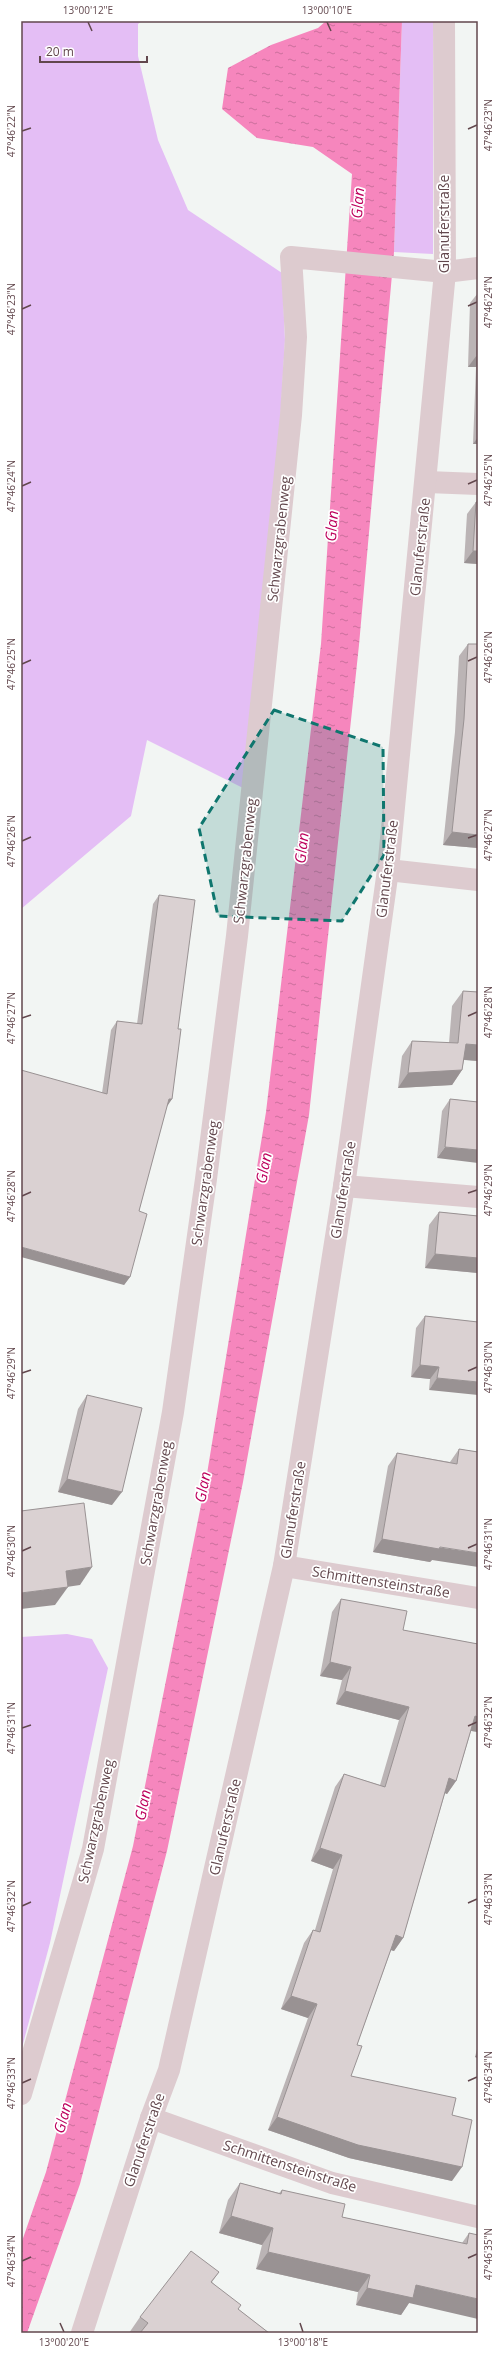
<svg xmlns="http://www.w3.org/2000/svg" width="499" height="2354" font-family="'Open Sans',sans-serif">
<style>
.green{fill:#e4bef5}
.water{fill:url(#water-ripples)}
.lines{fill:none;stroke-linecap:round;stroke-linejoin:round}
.minor{stroke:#ddcbcf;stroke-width:22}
.wall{fill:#bbb4b5}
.shaded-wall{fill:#999293}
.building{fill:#dad1d2;stroke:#999293}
.marked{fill:#0f766e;fill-opacity:0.2;stroke:#0f766e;stroke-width:3;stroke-dasharray:8 5;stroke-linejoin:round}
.ticks{fill:none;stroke:#62474d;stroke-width:1.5}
.labels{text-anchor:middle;stroke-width:3.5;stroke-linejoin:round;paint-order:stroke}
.street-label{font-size:14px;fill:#62474d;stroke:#fff}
.water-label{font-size:15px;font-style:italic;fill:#bd005c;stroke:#fff}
.neatline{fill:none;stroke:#62474d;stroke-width:1.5}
.ticks-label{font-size:10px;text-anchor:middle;fill:#62474d}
</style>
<defs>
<pattern id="water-ripples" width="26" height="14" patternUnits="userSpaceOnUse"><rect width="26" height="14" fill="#f686bd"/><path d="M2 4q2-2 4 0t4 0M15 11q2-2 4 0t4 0" fill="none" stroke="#cb6f9c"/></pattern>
</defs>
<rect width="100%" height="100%" fill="#f2f5f3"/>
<g class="green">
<path d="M21,21H142L138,24V56L158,140L188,210L282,273L285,340L275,511L247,790L147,740L131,816L21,909Z"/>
<path d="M402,21H433V254L394,252Z"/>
<path d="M67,1634L92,1639L108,1668L50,1943L21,2051V1637Z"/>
</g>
<path class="water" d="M326,21H402L394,252L359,645L309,1115L243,1482L167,1851L80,2184L27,2333H21V2244L46,2172L133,1846L206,1480L266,1112L321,644L352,174L313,147L257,138L222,109L228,68L271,45L318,28Z"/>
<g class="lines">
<g class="minor">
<path d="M427,482L478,484"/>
<path d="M388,870L478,880"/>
<path d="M344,1186L478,1197"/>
<path d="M284,1566L478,1598"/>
<path d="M21,2094L93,1849L173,1412L206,1179L237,936L291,415L296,337L291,257L445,272L478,268"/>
<path d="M151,2118L332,2183L478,2217"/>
<path d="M82,2333L151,2118L169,2070L284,1566L344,1186L388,870L445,272L444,21"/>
</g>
</g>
<g class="wall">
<path d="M478,293V444H473L476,367H468L470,303Z"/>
<path d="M476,502H478V564L464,563L467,514Z"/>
<path d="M468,644L478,848L443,845L455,732L459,656Z"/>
<path d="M159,895L178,1029L172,1099L167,1105L139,1211L130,1277L124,1285L102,1093L111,1030L117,1021L137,1024L153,904Z"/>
<path d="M478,988V1061L464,1060L462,1070L452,1085L398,1088L402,1056L412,1041L449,1043L452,1006L463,991L478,992Z"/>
<path d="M450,1099L478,1102L437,1158L442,1111Z"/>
<path d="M439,1212L478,1216V1273L425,1268L429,1225Z"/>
<path d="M425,1316L478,1322L429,1390L430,1379L411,1377L416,1328Z"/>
<path d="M87,1395L112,1505L58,1492L78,1409Z"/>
<path d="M459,1449L478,1452L432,1560L430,1562L373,1552L388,1466L397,1453L450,1462Z"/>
<path d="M341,1599L403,1630L478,1644V1732L471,1731L456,1781L447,1794L445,1793L403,1938L394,1951L391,1950L357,2045L351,2076L452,2115V2181L349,2158L268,2130L308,2018L281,2009L304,1943L313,1930H315L333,1869L311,1861L335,1787L344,1774L380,1785L399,1720L336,1704L342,1680L320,1676L332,1612Z"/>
<path d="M478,2045V2058L475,2057Z"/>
<path d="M240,2183L279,2193L282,2190L342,2217L462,2243L469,2233L478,2235L409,2303L401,2315L356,2305L358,2292L256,2269L262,2245L219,2233L228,2200Z"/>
<path d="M219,2272L212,2282L238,2309L269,2333H129L140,2317Z"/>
</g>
<g class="shaded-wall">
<path d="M477,355H478V365L476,367H468Z"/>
<path d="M478,437V444H473Z"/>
<path d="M473,551H478V564L464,563Z"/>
<path d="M452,832L478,835V848L443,845Z"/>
<path d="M466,1044L478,1045V1061L455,1059Z"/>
<path d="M462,1070L452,1085L398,1088L408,1073Z"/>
<path d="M169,1099H172L166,1108Z"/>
<path d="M445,1147L478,1150V1163L437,1158Z"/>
<path d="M21,1247L130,1277L124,1285L21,1257Z"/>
<path d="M435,1254L478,1258V1273L425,1268Z"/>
<path d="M420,1365L439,1367L430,1379L411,1377Z"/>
<path d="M437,1378L478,1382V1395L429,1390Z"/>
<path d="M67,1479L122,1492L112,1505L58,1492Z"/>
<path d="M382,1539L478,1553V1567L432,1560L430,1562L373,1552Z"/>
<path d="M92,1567L80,1585L53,1589L66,1571Z"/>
<path d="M68,1587L55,1605L21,1609V1593Z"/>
<path d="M330,1662L351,1667L342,1680L320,1676Z"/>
<path d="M345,1691L409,1707L399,1720L336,1704Z"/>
<path d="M475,1716L478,1717V1732L466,1730Z"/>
<path d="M449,1778L456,1781L447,1794L440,1791Z"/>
<path d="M320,1848L342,1855L333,1869L311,1861Z"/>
<path d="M396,1935L403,1938L394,1951L387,1949Z"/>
<path d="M291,1996L317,2004L308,2018L281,2009Z"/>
<path d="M478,2053V2058L475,2057Z"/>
<path d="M277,2117L462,2167L452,2181L349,2158L268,2130Z"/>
<path d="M231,2216L273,2228L262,2245L219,2233Z"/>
<path d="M268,2252L370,2275L358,2292L256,2269Z"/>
<path d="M416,2285L478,2299V2319L409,2303L401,2315L356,2305L367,2288Z"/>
</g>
<g class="building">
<path d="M478,321V355H477Z"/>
<path d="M476,502H478V551H473Z"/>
<path d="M468,644H478V835L452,832L464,719Z"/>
<path d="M159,895L195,900L178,1029H181L172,1099H169L139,1211L147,1214L130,1277L21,1247V1070L107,1094L117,1021L142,1024Z"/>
<path d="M463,991L478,992V1045L466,1044L462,1070L408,1073L412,1041L458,1043Z"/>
<path d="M450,1099L478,1102V1150L445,1147Z"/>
<path d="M439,1212L478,1216V1258L435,1254Z"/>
<path d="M425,1316L478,1322V1382L437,1378L439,1367L420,1365Z"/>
<path d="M87,1395L142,1408L122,1492L67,1479Z"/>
<path d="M459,1449L478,1452V1553L440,1547L439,1549L382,1539L397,1453L457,1464Z"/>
<path d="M84,1503L92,1567L66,1571L68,1587L21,1593V1511Z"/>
<path d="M341,1599L407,1611L403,1630L478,1644V1717L475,1716L456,1781L449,1778L403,1938L396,1935L357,2045L362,2046L351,2076L456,2098L452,2115L472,2120L462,2167L358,2145L277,2117L317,2004L291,1996L313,1930L320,1932L342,1855L320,1848L338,1792L344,1774L385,1787L409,1707L345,1691L351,1667L330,1662Z"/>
<path d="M240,2183L281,2194L282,2190L345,2204L342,2217L467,2244L469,2233L478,2235V2299L416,2285L413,2298L367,2288L370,2275L268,2252L273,2228L231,2216Z"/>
<path d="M191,2251L219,2272L211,2282L241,2305L238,2309L269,2333H140L148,2323L140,2317Z"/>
</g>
<path class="marked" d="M274,710L383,747L384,855L342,921L218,916L199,828Z"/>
<path class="ticks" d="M88,22L92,31M327,22L331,31M468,129L477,125M22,131L31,128M468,306L477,302M22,309L31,305M468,484L477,480M22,486L31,482M468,661L477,657M22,664L31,660M468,838L477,835M22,841L31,837M468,1016L477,1012M22,1018L31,1015M468,1193L477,1190M22,1196L31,1192M468,1371L477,1367M22,1373L31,1370M468,1548L477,1544M22,1551L31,1547M468,1726L477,1722M22,1728L31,1725M468,1903L477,1899M22,1906L31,1902M468,2081L477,2077M22,2083L31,2079M468,2258L477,2254M22,2261L31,2257M60,2323L64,2332M300,2323L303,2332"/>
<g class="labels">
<g class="street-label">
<text transform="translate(444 224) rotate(-90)" y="5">Glanuferstraße</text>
<text transform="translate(279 539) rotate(-84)" y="5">Schwarzgrabenweg</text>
<text transform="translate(420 547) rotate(-84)" y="5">Glanuferstraße</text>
<text transform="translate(245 861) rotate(-84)" y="5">Schwarzgrabenweg</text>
<text transform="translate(387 869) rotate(-83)" y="5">Glanuferstraße</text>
<text transform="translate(205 1183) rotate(-82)" y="5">Schwarzgrabenweg</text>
<text transform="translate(343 1190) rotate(-81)" y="5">Glanuferstraße</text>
<text transform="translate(156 1503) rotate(-80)" y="5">Schwarzgrabenweg</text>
<text transform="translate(293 1510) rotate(-81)" y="5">Glanuferstraße</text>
<text transform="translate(381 1582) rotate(9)" y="5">Schmittensteinstraße</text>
<text transform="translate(96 1821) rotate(-78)" y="5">Schwarzgrabenweg</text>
<text transform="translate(225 1827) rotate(-77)" y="5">Glanuferstraße</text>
<text transform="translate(144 2140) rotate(-71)" y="5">Glanuferstraße</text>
<text transform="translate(290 2166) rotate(18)" y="5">Schmittensteinstraße</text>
</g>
<g class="water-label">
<text transform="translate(358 203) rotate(-85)" y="5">Glan</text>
<text transform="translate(332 526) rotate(-85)" y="5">Glan</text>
<text transform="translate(302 848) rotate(-84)" y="5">Glan</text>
<text transform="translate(264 1168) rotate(-79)" y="5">Glan</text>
<text transform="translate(203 1487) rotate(-79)" y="5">Glan</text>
<text transform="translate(143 1805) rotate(-79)" y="5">Glan</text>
<text transform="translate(63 2118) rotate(-75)" y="5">Glan</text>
</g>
</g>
<rect width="499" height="2354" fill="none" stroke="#ffffff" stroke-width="44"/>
<path d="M40 56v6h107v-6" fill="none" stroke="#62474d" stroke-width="2"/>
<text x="46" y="56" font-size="12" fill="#62474d" stroke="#ffffff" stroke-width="3" paint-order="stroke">20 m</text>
<rect x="22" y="22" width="455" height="2310" class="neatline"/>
<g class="ticks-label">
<text x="88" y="14">13°00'12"E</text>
<text x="327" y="14">13°00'10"E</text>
<text transform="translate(488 125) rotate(-90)" y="4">47°46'23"N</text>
<text transform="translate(11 131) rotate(-90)" y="4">47°46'22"N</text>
<text transform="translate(488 302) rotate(-90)" y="4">47°46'24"N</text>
<text transform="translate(11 309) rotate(-90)" y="4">47°46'23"N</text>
<text transform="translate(488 480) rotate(-90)" y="4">47°46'25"N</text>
<text transform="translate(11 486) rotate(-90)" y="4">47°46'24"N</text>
<text transform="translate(488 657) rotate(-90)" y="4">47°46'26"N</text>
<text transform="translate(11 664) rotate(-90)" y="4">47°46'25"N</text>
<text transform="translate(488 835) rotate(-90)" y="4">47°46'27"N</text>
<text transform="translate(11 841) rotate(-90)" y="4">47°46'26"N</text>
<text transform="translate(488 1012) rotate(-90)" y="4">47°46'28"N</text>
<text transform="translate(11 1018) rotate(-90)" y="4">47°46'27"N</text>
<text transform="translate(488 1190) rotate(-90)" y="4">47°46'29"N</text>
<text transform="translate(11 1196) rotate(-90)" y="4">47°46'28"N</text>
<text transform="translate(488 1367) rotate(-90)" y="4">47°46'30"N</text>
<text transform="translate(11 1373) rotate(-90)" y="4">47°46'29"N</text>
<text transform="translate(488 1544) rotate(-90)" y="4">47°46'31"N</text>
<text transform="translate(11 1551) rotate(-90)" y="4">47°46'30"N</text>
<text transform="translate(488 1722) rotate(-90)" y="4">47°46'32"N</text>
<text transform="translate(11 1728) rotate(-90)" y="4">47°46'31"N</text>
<text transform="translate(488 1899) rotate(-90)" y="4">47°46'33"N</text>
<text transform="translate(11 1906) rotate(-90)" y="4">47°46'32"N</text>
<text transform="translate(488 2077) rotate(-90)" y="4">47°46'34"N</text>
<text transform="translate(11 2083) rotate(-90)" y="4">47°46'33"N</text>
<text transform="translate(488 2254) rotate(-90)" y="4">47°46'35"N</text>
<text transform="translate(11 2261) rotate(-90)" y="4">47°46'34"N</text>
<text x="64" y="2346">13°00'20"E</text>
<text x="303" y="2346">13°00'18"E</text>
</g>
</svg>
